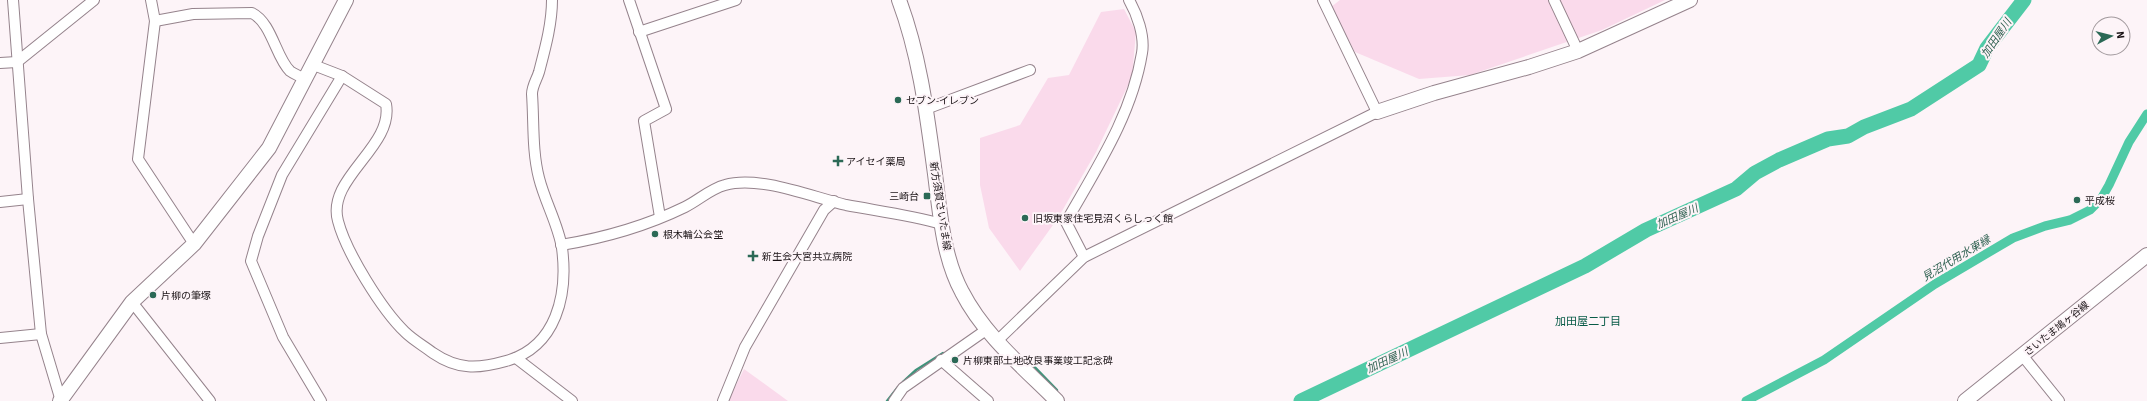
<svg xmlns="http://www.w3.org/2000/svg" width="2147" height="401" font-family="'Source Sans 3','Noto Sans JP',sans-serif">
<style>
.green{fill:#fadaeb}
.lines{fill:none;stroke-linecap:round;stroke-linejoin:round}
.stream{stroke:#40937b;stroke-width:2.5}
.canal{stroke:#50caa6;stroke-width:9}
.river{stroke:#50caa6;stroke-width:15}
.street-casing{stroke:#95838c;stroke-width:12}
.secondary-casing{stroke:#95838c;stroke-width:16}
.street{stroke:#fff;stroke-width:10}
.secondary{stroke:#fff;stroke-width:14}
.poi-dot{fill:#2b6956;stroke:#fdf4f8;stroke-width:1.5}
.labels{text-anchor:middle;stroke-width:4;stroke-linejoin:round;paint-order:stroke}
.poi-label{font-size:10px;fill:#1a1316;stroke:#fdf4f8;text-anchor:start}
.street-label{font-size:10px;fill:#1a1316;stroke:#fdf4f8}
.water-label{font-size:11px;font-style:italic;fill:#2f6151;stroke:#fdf4f8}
.neighbourhood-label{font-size:11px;fill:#085b47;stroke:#fdf4f8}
</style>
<rect width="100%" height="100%" fill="#fdf4f8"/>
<g class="green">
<path d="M1340,0H1665L1602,30L1470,75L1419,79L1355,52L1331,7Z"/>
<path d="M1124,9L1136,32L1132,77L1096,152L1058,218L1020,271L989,228L980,185V138L1020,125L1048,78L1069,75L1101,12Z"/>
<path d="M744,369L788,401H728Z"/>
</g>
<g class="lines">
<g class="stream">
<path d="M1026,358L1057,390"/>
<path d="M903,382L916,370L943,353"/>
<path d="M887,401L898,387"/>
</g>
<path class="canal" d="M1746,401L1824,360L1935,284L2013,238L2045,226L2070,220L2090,210L2101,199L2109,185L2129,142L2147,114"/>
<path class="river" d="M1301,401L1585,266L1646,230L1736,189L1755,173L1779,160L1828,139L1848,136L1864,127L1911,109L1979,65L1987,48L2024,0"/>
<defs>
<g id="street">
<path d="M13,0L28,199L41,334L61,401"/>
<path d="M151,0L155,21L138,159L194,244"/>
<path d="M629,0L666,109L644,121L660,217"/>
<path d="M1554,0L1578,51"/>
<path d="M155,21L193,14L252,13C272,23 276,58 290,71C294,74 300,76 304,79"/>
<path d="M639,32L736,0"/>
<path d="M0,63L17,62L94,0"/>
<path d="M311,64L342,76L386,104C394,147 326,178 338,221C346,252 382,310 405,332C413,340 424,346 433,353C458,370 478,369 506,361C557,347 568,294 562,248C558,224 545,202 539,178C532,151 534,122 532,94C532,86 537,79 539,72C545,49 552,24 552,0"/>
<path d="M926,109L1030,70"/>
<path d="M0,202L28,199"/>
<path d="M561,245C604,238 646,226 685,207C699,200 710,189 725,185C759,175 812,197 846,205C878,211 910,215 942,224"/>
<path d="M1084,257L1066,222C1096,169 1132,115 1142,53C1145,36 1137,14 1129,0"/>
<path d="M132,302L210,401"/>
<path d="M0,338L41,334"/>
<path d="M997,341L1084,257L1377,112L1323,0"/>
<path d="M2022,355L2059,401"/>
<path d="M516,358L572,401"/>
<path d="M941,360L988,401"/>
<path d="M321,401L283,337L251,261L258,236L282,175L342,76"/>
<path d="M723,401L745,347L824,210L834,201"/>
<path d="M894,401L903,388L986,330"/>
</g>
<g id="secondary">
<path d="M899,0C920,56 927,115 935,174C940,213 943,257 962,292C984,335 1023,367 1057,401"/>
<path d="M1377,112L1434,93L1529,67L1578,51L1690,0"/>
<path d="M60,401L132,302L194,244L269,148L346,0"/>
<path d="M1965,401L2147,255"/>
</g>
</defs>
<use href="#street" class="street-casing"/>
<use href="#secondary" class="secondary-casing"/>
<use href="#street" class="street"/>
<use href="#secondary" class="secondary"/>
</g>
<g class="poi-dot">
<circle cx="898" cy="100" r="4"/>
<path d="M836 155h4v4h4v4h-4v4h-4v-4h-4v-4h4z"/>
<rect x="923" y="192" width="8" height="8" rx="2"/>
<circle cx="2077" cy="200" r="4"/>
<circle cx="1025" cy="218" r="4"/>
<circle cx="655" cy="234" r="4"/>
<path d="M751 250h4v4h4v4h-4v4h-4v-4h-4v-4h4z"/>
<circle cx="153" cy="295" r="4"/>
<circle cx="955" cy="360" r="4"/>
</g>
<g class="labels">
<g class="poi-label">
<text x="906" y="104">セブン-イレブン</text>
<text x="846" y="165">アイセイ薬局</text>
<text x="919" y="200" text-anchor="end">三崎台</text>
<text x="2085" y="204">平成桜</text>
<text x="1033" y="222">旧坂東家住宅見沼くらしっく館</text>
<text x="663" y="238">根木輪公会堂</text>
<text x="762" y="260">新生会大宮共立病院</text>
<text x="161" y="299">片柳の筆塚</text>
<text x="963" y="364">片柳東部土地改良事業竣工記念碑</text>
</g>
<g class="street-label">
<text transform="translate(941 206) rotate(81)" y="4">新方須賀さいたま線</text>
<text transform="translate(2056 328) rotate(-39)" y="4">さいたま鳩ヶ谷線</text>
</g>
<g class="water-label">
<text transform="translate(1996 38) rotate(-56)" y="4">加田屋川</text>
<text transform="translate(1677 216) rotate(-24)" y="4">加田屋川</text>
<text transform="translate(1956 258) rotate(-31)" y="4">見沼代用水東縁</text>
<text transform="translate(1387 360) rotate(-25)" y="4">加田屋川</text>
</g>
<g class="neighbourhood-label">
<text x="1588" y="325">加田屋二丁目</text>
</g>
</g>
<g transform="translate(2111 36) rotate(83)"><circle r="19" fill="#fdf4f8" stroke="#a29a9e"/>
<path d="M0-3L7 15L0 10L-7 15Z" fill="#2b6956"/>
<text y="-6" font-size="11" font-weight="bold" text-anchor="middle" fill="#1a1316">N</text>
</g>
</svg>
